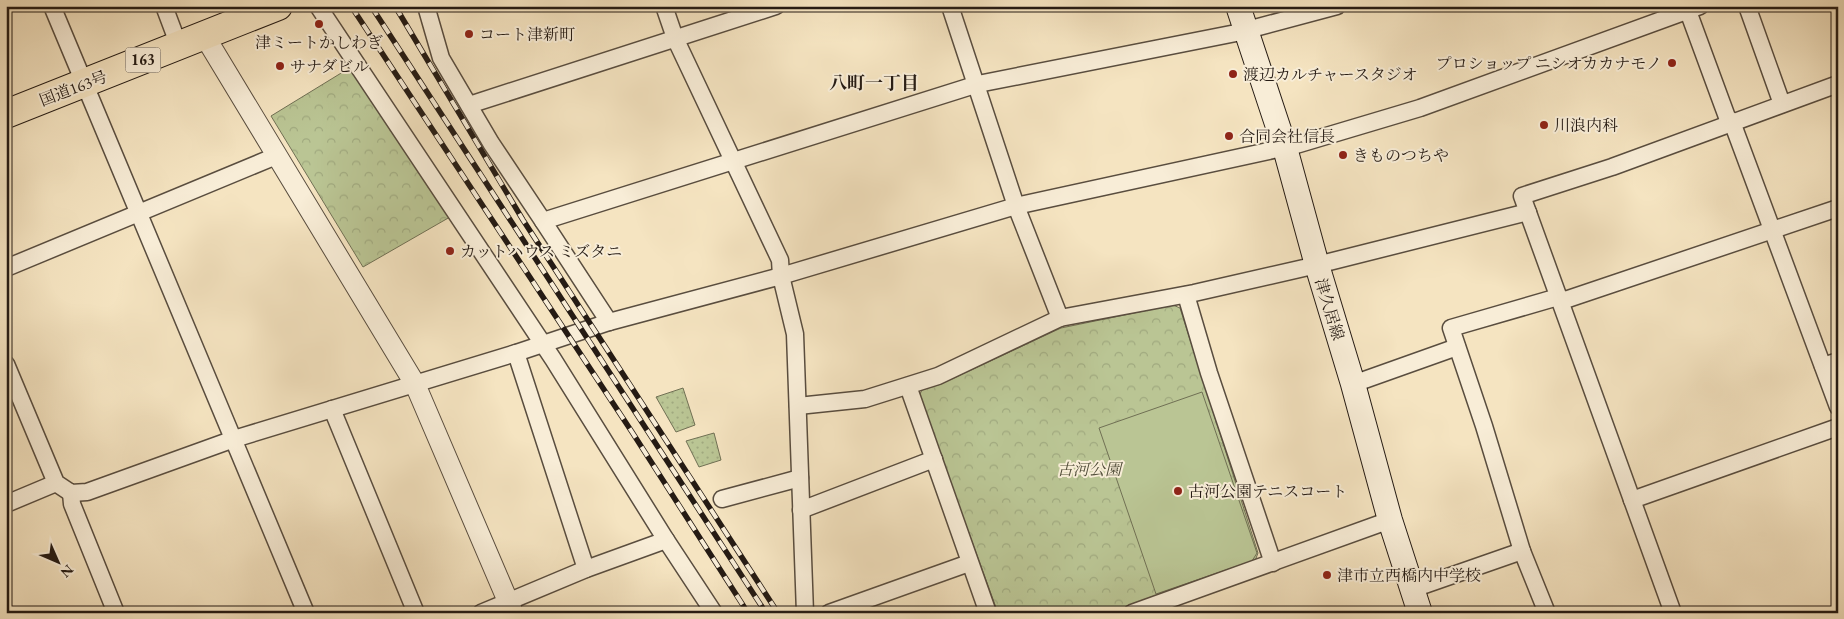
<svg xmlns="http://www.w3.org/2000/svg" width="1844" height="619" font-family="'EB Garamond','Noto Serif JP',serif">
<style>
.grass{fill:url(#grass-dots);stroke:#707054}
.park{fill:url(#park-crowns);stroke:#707054}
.garden{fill:#bac594;stroke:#707054}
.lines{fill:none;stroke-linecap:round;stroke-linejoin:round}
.minor-casing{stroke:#594d3f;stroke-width:19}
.tertiary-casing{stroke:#594d3f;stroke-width:22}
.secondary-casing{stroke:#251b14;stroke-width:26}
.trunk-casing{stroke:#251b14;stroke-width:30}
.minor{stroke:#f8edd7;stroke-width:16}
.tertiary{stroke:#f8edd7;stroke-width:20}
.secondary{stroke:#f8edd7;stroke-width:24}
.trunk{stroke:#f5e4c1;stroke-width:28}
.rail-casing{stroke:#251b14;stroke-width:5.5}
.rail{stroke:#f8edd7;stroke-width:4;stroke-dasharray:11;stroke-linecap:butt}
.poi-dot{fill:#8f2418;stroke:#f8edd7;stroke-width:2}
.labels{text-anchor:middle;stroke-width:4;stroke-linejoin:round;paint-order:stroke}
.shield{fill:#f8edd7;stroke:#645a4e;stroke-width:1}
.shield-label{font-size:15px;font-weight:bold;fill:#251b14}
.poi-label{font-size:16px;fill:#251b14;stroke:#f8edd7;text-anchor:start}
.street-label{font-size:16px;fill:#251b14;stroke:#f8edd7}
.park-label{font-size:16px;font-style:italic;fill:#524e3a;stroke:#f8edd7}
.neighbourhood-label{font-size:18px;font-weight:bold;fill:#251b14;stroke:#f8edd7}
</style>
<defs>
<pattern id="grass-dots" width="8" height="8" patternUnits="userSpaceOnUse" patternTransform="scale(1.25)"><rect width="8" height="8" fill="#bac594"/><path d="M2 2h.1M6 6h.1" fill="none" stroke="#a0a97f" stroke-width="1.8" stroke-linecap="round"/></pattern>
<pattern id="park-crowns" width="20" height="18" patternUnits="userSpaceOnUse" patternTransform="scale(1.25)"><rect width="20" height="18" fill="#bac594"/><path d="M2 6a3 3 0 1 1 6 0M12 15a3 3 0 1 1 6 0" fill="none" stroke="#a0a97f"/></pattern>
</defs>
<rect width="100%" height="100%" fill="#f5e4c1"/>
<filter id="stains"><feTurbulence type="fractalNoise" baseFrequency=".004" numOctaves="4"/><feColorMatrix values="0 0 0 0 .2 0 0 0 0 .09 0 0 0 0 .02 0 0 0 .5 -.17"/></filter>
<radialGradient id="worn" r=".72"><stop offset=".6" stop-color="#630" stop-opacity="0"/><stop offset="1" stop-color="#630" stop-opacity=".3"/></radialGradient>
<g class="grass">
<path d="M683,388L695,425L676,432L656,397Z"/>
<path d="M714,433L721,460L699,467L686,441Z"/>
</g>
<g class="park">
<path d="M351,67L450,217L363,267L271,116Z"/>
<path d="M1173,305L1180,308L1258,553L1255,561L1110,613H998L919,396L922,390L941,384L1061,328Z"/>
</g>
<path class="garden" d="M1202,392L1257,553L1252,561L1156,594L1099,428Z"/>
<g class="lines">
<defs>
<g id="minor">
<path d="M52,6L306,613"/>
<path d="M164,6L179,46"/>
<path d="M318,6L553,359L666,540"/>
<path d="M426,6L441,58L491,143L543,221L978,84L1236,33L1337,6"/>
<path d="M664,6L675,38L780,260L781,276L795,334L805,613"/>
<path d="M950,6L1016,206L1060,318"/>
<path d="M1683,6L1688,11L1727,117L1732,122L1838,407"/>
<path d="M1747,6L1782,104"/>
<path d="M469,105L776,6"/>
<path d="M543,221L609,322"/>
<path d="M6,268L276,156"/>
<path d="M1186,295L1209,373L1273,563"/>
<path d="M516,353L586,569"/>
<path d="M6,364L56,483L71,493L87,492L234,439L516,353L609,322L781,276L1016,206L1296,145L1420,108L1700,6"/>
<path d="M1823,366L1838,361"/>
<path d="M1353,384L1457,347"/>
<path d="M908,386L988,613"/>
<path d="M798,406L865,399L938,376L1060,318L1194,293L1317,265L1528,212"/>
<path d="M332,409L416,613"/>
<path d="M71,493L72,504L116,613"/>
<path d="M722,499L800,478"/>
<path d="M1632,500L1838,427"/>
<path d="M6,504L56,483"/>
<path d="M801,510L934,459"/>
<path d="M1413,589L1522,551"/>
<path d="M481,613L586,569L666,540L714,613"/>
<path d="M829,613L969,563"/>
<path d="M1132,613L1390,520"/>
<path d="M1547,613L1522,551L1484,426L1451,328L1558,297L1565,300L1838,208"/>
<path d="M1673,613L1522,196L1612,167L1838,84"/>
</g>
<path id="tertiary" d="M204,35L415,384L513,613"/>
<path id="secondary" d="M1238,6L1285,148L1317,265L1353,384L1390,520L1420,613"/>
<path id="trunk" d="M6,114L278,6"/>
</defs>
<use href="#minor" class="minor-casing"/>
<use href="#tertiary" class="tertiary-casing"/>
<use href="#secondary" class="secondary-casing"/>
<use href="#trunk" class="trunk-casing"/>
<use href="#minor" class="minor"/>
<use href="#tertiary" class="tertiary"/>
<use href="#secondary" class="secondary"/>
<use href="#trunk" class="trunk"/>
<defs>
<g id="rail">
<path d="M351,6L632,432L748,613"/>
<path d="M371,6L766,613"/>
<path d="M395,6L523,220L778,613"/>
</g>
</defs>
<use href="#rail" class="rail-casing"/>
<use href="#rail" class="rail"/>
</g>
<g class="poi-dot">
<circle cx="319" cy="24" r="5"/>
<circle cx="469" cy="34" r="5"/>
<circle cx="1672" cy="63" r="5"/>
<circle cx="280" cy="66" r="5"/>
<circle cx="1233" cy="74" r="5"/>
<circle cx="1544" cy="125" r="5"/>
<circle cx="1229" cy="136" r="5"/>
<circle cx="1343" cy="155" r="5"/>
<circle cx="450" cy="251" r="5"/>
<circle cx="1178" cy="491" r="5"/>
<circle cx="1327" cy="575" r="5"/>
</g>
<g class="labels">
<rect class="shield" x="125.5" y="47.5" width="35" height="25" rx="4"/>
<g class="shield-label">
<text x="143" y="65">163</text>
</g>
<g class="poi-label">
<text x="479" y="40">コート津新町</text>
<text x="319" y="48" text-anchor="middle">津ミートかしわぎ</text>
<text x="1662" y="69" text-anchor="end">プロショップ ニシオカカナモノ</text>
<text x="290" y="72">サナダビル</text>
<text x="1243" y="80">渡辺カルチャースタジオ</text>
<text x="1554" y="131">川浪内科</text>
<text x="1239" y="142">合同会社信長</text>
<text x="1353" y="161">きものつちや</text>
<text x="460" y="257">カットハウス ミズタニ</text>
<text x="1188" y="497">古河公園テニスコート</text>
<text x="1337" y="581">津市立西橋内中学校</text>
</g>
<g class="street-label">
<text transform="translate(73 88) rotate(-21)" y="6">国道163号</text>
<text transform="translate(1330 309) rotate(73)" y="6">津久居線</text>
</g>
<g class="park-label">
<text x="1089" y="475">古河公園</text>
</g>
<g class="neighbourhood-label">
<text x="874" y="89">八町一丁目</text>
</g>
</g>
<rect width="1844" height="619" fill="none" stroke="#f5e4c1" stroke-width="25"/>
<rect x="8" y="8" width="1829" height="604" fill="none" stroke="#251b14" stroke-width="2.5"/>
<rect x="12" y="12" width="1819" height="594" fill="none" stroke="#251b14"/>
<g transform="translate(58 562) rotate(135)" stroke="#f8edd7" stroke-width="4" paint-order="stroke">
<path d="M0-4L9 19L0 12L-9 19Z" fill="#251b14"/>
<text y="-8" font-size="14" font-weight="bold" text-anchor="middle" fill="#251b14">N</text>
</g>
<rect width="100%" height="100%" filter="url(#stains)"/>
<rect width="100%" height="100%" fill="url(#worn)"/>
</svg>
